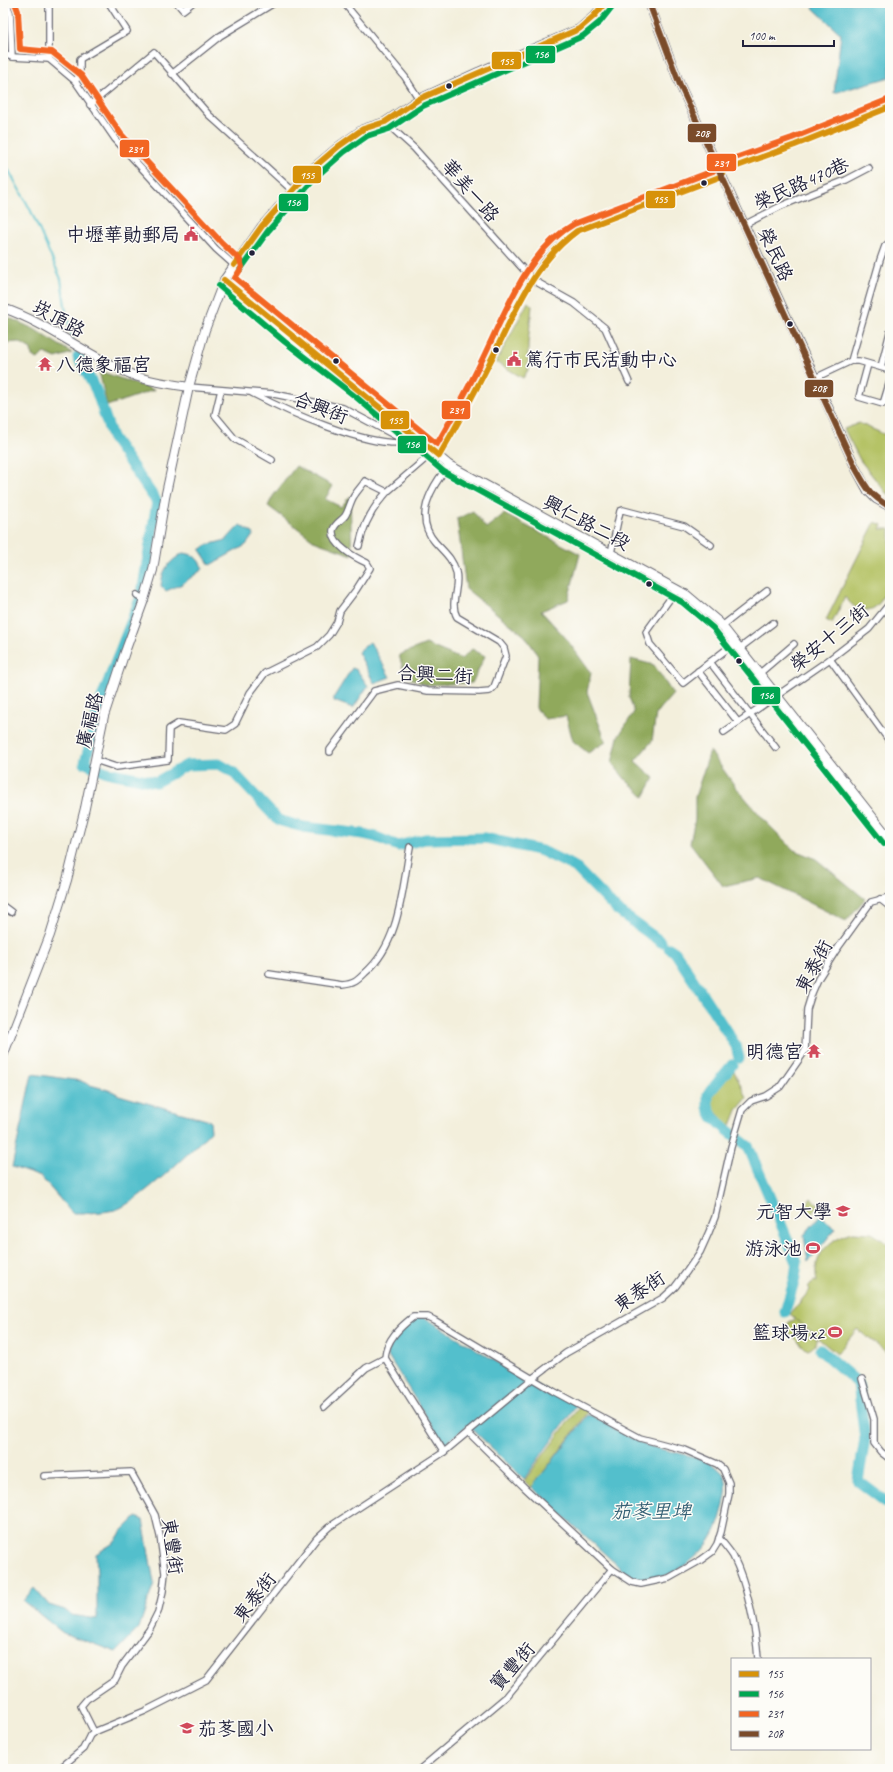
<svg xmlns="http://www.w3.org/2000/svg" width="893" height="1772" font-family="Caveat,'LXGW WenKai TC',sans-serif">
<style>
.green{fill:#b5c366;stroke:#6c7250}
.forest{fill:#90a95b;stroke:#59664b}
.water{fill:#53bfcc;stroke:#3a7084}
.lines{fill:none;stroke-linecap:round;stroke-linejoin:round}
.stream{stroke:#53bfcc;stroke-width:2}
.river{stroke:#53bfcc;stroke-width:11}
.street-casing{stroke:#6b6a73;stroke-width:8}
.secondary-casing{stroke:#6b6a73;stroke-width:10}
.street{stroke:#fff;stroke-width:5.5}
.secondary{stroke:#fff;stroke-width:8}
.bus-1-casing{stroke:#fdfcf7;stroke-width:9}
.bus-2-casing{stroke:#fdfcf7;stroke-width:9}
.bus-3-casing{stroke:#fdfcf7;stroke-width:9}
.bus-4-casing{stroke:#fdfcf7;stroke-width:9}
.bus-1{stroke:#d79209;stroke-width:6}
.bus-2{stroke:#00a651;stroke-width:6}
.bus-3{stroke:#f26522;stroke-width:6}
.bus-4{stroke:#7a4b2a;stroke-width:6}
.bus-dot{fill:#22223b;stroke:#fdfcf7;stroke-width:1.5}
.labels{text-anchor:middle;stroke-width:3;stroke-linejoin:round;paint-order:stroke}
.street-label{font-size:19px;fill:#22223b;stroke:#fdfcf7}
.poi-label{font-size:19px;fill:#22223b;stroke:#fdfcf7;text-anchor:end}
.water-label{font-size:20px;font-style:italic;fill:#366175;stroke:#fdfcf7}
.line-badge{stroke:#fdfcf7;stroke-width:1.5}
.badge-label{font-size:11px;text-anchor:middle;font-weight:bold;fill:#fff}
</style>
<rect width="100%" height="100%" fill="#fdfcf7"/>
<filter id="ink" filterUnits="userSpaceOnUse"><feTurbulence type="fractalNoise" baseFrequency=".025" numOctaves="2"/><feDisplacementMap in="SourceGraphic" scale="8" xChannelSelector="R" yChannelSelector="G"/><feConvolveMatrix kernelMatrix="1 2 1 2 8 2 1 2 1" color-interpolation-filters="sRGB"/></filter>
<filter id="wash" filterUnits="userSpaceOnUse"><feTurbulence type="fractalNoise" baseFrequency=".012" numOctaves="4" result="noise"/><feDisplacementMap in="SourceGraphic" scale="16" xChannelSelector="R" yChannelSelector="G"/><feGaussianBlur stdDeviation="0.9" result="paint"/><feColorMatrix in="noise" values="0 0 0 0 0 0 0 0 0 0 0 0 0 0 0 0 0 1.4 0 .05"/><feComposite in="paint" operator="in"/></filter>
<g filter="url(#wash)">
<rect width="100%" height="100%" fill="#f3efdc"/>
<g class="green">
<path d="M528,302L532,306L528,343V370L523,378L496,362Z"/>
<path d="M859,423L890,437V495L886,493L860,460L844,429Z"/>
<path d="M875,522L882,525L880,529H890C890,551 893,606 868,610C856,611 852,605 845,597L832,623L826,620Z"/>
<path d="M731,1065L747,1098L737,1110L730,1128L709,1104L719,1080Z"/>
<path d="M811,1198L820,1205L811,1215L803,1208Z"/>
<path d="M853,1232L872,1233L890,1245V1355L857,1329L837,1354L814,1335L815,1334L797,1320L817,1339C817,1344 813,1348 808,1350L806,1349L786,1329L789,1322L796,1319L790,1314L810,1290L808,1288L814,1281L817,1282C811,1256 830,1238 853,1232Z"/>
<path d="M580,1406L589,1411L532,1488L524,1481Z"/>
</g>
<g class="forest">
<path d="M3,315L34,329L72,353L56,358L44,353L38,359L32,356L31,349L19,342L7,343L3,340Z"/>
<path d="M99,371L154,390L107,406Z"/>
<path d="M296,466L333,486L325,499L341,507L350,496L352,555L316,542L268,506L273,496Z"/>
<path d="M473,511L486,528L504,514L580,554L568,600L541,611L565,637L591,673L587,692L606,742L588,753L573,741L566,716L545,719L536,708L538,655L525,636L466,589L457,519Z"/>
<path d="M426,644L461,659L472,649L485,656L472,683L426,685L405,676L399,655Z"/>
<path d="M631,659L654,665L673,694L656,714L652,741L635,761L654,778L644,797L625,779L612,763L618,737L634,712L629,697Z"/>
<path d="M710,751L735,786L765,821L794,850L816,859L865,899L846,921L760,878L723,886L690,843L695,819V797Z"/>
</g>
<g class="water">
<path d="M817,3H890V77L834,93L841,34L813,8Z"/>
<path d="M240,525L254,534L246,545L210,565L200,550L207,545L226,540Z"/>
<path d="M183,553C194,554 198,558 203,569L182,584L166,591L161,586C162,569 169,562 183,553Z"/>
<path d="M370,642L390,677L374,683L358,652Z"/>
<path d="M352,668L357,670L368,686L353,708L334,701V697Z"/>
<path d="M32,1074L81,1081L90,1085L112,1091L119,1095L210,1121L211,1131C195,1148 135,1205 115,1210C101,1213 86,1213 72,1213L41,1177L12,1167Z"/>
<path d="M820,1216L836,1228L808,1262L804,1235Z"/>
<path d="M424,1317L523,1378L577,1405L524,1479L468,1425L444,1445L387,1354L393,1339L411,1318Z"/>
<path d="M588,1415L593,1416C610,1426 628,1438 647,1445C671,1454 701,1453 721,1471C728,1478 727,1491 725,1500C722,1513 719,1526 712,1537C699,1559 671,1579 645,1580C640,1580 635,1578 630,1577L532,1487Z"/>
<path d="M136,1517L143,1520L154,1583L139,1628L116,1652L63,1633L23,1601L34,1588L49,1605L65,1610L71,1615L97,1619V1574L96,1554L115,1542L121,1532Z"/>
</g>
<g class="lines">
<g class="stream">
<path d="M3,38L7,78L3,95"/>
<path d="M3,160L30,209L61,279L66,312L73,340"/>
<path d="M75,348L78,357"/>
</g>
<g class="river">
<path d="M78,357L96,390L112,437L157,502L142,594L100,703L85,763L107,772L156,782L187,765L219,764L233,772L278,820L303,827L363,834L376,837L398,846L425,839L485,838L542,851L575,867L617,910L661,942"/>
<path d="M669,948L675,952L736,1046L739,1058"/>
<path d="M732,1065L708,1094V1107L713,1117L727,1130L748,1146L797,1262L795,1278L785,1312"/>
<path d="M820,1350L858,1383L865,1439L858,1481L890,1505"/>
</g>
</g>
</g>
<g filter="url(#ink)">
<g class="lines">
<defs>
<g id="street">
<path d="M6,3L10,12L12,57"/>
<path d="M49,3V59"/>
<path d="M177,3L183,10L192,3"/>
<path d="M344,3L405,77L419,99"/>
<path d="M3,54L12,57L49,59L75,81L115,139L216,249L234,265"/>
<path d="M172,74L220,36L274,3"/>
<path d="M75,81L80,75V59L127,31L109,3"/>
<path d="M90,105L154,52L209,115L293,191"/>
<path d="M385,122L414,148L533,280L574,303L605,328L629,382"/>
<path d="M744,225L781,206L846,180L869,168"/>
<path d="M851,361L880,260L885,246L890,242"/>
<path d="M868,364L859,397L883,404L890,381"/>
<path d="M881,367L890,332"/>
<path d="M815,378L851,361H859L890,370"/>
<path d="M189,387L274,394L343,408L426,452L439,456C457,425 474,393 490,362C510,322 538,253 577,231L722,176L721,172L795,145L890,107"/>
<path d="M221,390L215,415L235,439L272,460"/>
<path d="M252,393C286,411 370,449 407,442"/>
<path d="M359,546C363,526 372,508 387,492"/>
<path d="M611,553L620,511L623,510L684,526L711,545"/>
<path d="M677,589L646,632L650,644L683,683L736,642"/>
<path d="M137,595L144,600"/>
<path d="M722,626L767,591"/>
<path d="M740,648L773,623"/>
<path d="M830,659L890,742"/>
<path d="M710,662L776,748"/>
<path d="M698,671L738,722"/>
<path d="M760,673L794,644"/>
<path d="M724,732L830,659L869,629L890,603"/>
<path d="M330,752V750L374,691L398,685L428,691L479,692L490,691L494,687L506,656L504,648L499,642L457,617C449,603 460,587 456,572C453,559 444,552 435,542C413,517 431,487 449,465"/>
<path d="M95,760L116,767L168,760L169,729L179,723L226,730L235,724L250,693L265,673L317,647L329,635L337,622L340,611L356,590L370,568L367,563C356,558 331,545 333,530C335,523 341,521 345,516C349,510 350,502 354,496C357,491 362,486 365,481L387,492L431,454"/>
<path d="M880,899L890,907"/>
<path d="M3,906L11,912"/>
<path d="M269,974L342,985C354,984 357,981 365,973C400,943 402,890 410,847"/>
<path d="M862,1379L874,1419V1443L881,1452L890,1459"/>
<path d="M324,1407L366,1368L385,1358"/>
<path d="M444,1452L385,1358C386,1340 400,1327 413,1317H428L434,1320L553,1391L640,1438L685,1450L717,1464L723,1469L729,1483V1494L721,1532L717,1544L712,1552L701,1560L669,1578L641,1584L632,1582L612,1569L525,1488L468,1432"/>
<path d="M44,1476L131,1472L155,1515L160,1536L165,1573L163,1591L158,1612L149,1630L122,1666L115,1680L87,1699L81,1706L94,1732"/>
<path d="M719,1538C724,1544 729,1550 733,1556C747,1584 756,1628 758,1659"/>
<path d="M59,1769L83,1749L90,1735L94,1732L145,1711L206,1680L317,1538L329,1527L444,1452L533,1378L566,1353L663,1298L675,1287L687,1271L700,1252L709,1232L715,1217L731,1147L742,1110L751,1101L766,1096L780,1087L805,1051L807,1009L812,993L818,979L835,952L871,902L890,897"/>
<path d="M420,1769L507,1696L612,1569"/>
</g>
<g id="secondary">
<path d="M649,3L680,85L815,378L856,469L868,491L876,499L890,507"/>
<path d="M224,280L290,336L361,391L449,465L687,595L719,622L890,839"/>
<path d="M3,308C50,324 88,357 133,375C150,382 171,384 189,387"/>
<path d="M3,1056L50,935L67,880L85,808L104,716L125,652L144,600L153,570L165,498L189,387L205,330L224,280L262,226L312,169L339,146L363,129L385,122L419,99L478,72L579,29L594,16L605,3"/>
</g>
</defs>
<use href="#street" class="street-casing"/>
<use href="#secondary" class="secondary-casing"/>
<use href="#street" class="street"/>
<use href="#secondary" class="secondary"/>
<defs>
<g id="bus-1">
<path d="M234,265L262,226L312,169L339,146L363,129L385,122L419,99L579,29L594,16L605,3"/>
<path d="M224,280L439,456C457,425 474,394 490,362C514,315 533,263 577,231L722,176L721,172L795,145L890,107"/>
</g>
<g id="bus-2">
<path d="M240,270L268,231L318,175L344,152L367,136L389,129L423,106L583,36L600,22L611,8"/>
<path d="M219,286L285,342L356,397L444,472L682,602L713,628L884,844"/>
</g>
<path id="bus-3" d="M15,3L18,11L20,49L52,52L81,75L121,134L222,243L240,260L242,267L235,278L437,444C453,416 469,387 483,358C506,311 527,251 574,224L713,171L718,164L792,138L887,100"/>
<path id="bus-4" d="M649,3L680,85L856,469C867,489 870,495 890,507"/>
</defs>
<use href="#bus-1" class="bus-1-casing"/>
<use href="#bus-2" class="bus-2-casing"/>
<use href="#bus-3" class="bus-3-casing"/>
<use href="#bus-4" class="bus-4-casing"/>
<use href="#bus-1" class="bus-1"/>
<use href="#bus-2" class="bus-2"/>
<use href="#bus-3" class="bus-3"/>
<use href="#bus-4" class="bus-4"/>
</g>
</g>
<defs>
<symbol id="civic-bare" viewBox="-9 -9 18 18"><path d="M-.6-6.5H3V-4.5H.6V-3L4-1V1h2V6H-6V1h2V-1L-.6-3ZM-1.2 2.5V6h2.4V2.5Z" fill="#d1495b" stroke="#fdfcf7" stroke-width="2.5" paint-order="stroke"/></symbol>
<symbol id="temple-bare" viewBox="-9 -9 18 18"><path d="M0-6L5-2H3V0L6.5 2.5H4V6H1.5V3h-3V6H-4V2.5H-6.5L-3 0V-2H-5Z" fill="#d1495b" stroke="#fdfcf7" stroke-width="2.5" paint-order="stroke"/></symbol>
<symbol id="university-bare" viewBox="-9 -9 18 18"><path d="M0-5L7-2L0 1L-7-2ZM-4 1L0 2.5L4 1V4Q0 6-4 4Z" fill="#d1495b" stroke="#fdfcf7" stroke-width="2.5" paint-order="stroke"/></symbol>
<symbol id="stadium-bare" viewBox="-9 -9 18 18"><path d="M0-5a6.5 5 0 1 0 0 10a6.5 5 0 1 0 0-10ZM-3.5-1.8h7v3.6h-7Z" fill="#d1495b" stroke="#fdfcf7" stroke-width="2.5" paint-order="stroke"/></symbol>
<symbol id="school-bare" viewBox="-9 -9 18 18"><path d="M0-5L7-2L0 1L-7-2ZM-4 1L0 2.5L4 1V4Q0 6-4 4Z" fill="#d1495b" stroke="#fdfcf7" stroke-width="2.5" paint-order="stroke"/></symbol>
</defs>
<g fill-rule="evenodd">
<use href="#civic-bare" x="181" y="224" width="20" height="20"/>
<use href="#civic-bare" x="504" y="349" width="20" height="20"/>
<use href="#temple-bare" x="35" y="354" width="20" height="20"/>
<use href="#temple-bare" x="804" y="1041" width="20" height="20"/>
<use href="#university-bare" x="833" y="1201" width="20" height="20"/>
<use href="#stadium-bare" x="803" y="1238" width="20" height="20"/>
<use href="#stadium-bare" x="825" y="1322" width="20" height="20"/>
<use href="#school-bare" x="177" y="1718" width="20" height="20"/>
</g>
<g class="bus-dot">
<circle cx="449" cy="86" r="3.5"/>
<circle cx="704" cy="183" r="3.5"/>
<circle cx="252" cy="253" r="3.5"/>
<circle cx="790" cy="324" r="3.5"/>
<circle cx="496" cy="350" r="3.5"/>
<circle cx="336" cy="361" r="3.5"/>
<circle cx="649" cy="584" r="3.5"/>
<circle cx="739" cy="661" r="3.5"/>
</g>
<g class="labels">
<g class="street-label">
<text transform="translate(801 183) rotate(-24)" y="7">榮民路470巷</text>
<text transform="translate(471 190) rotate(49)" y="7">華美一路</text>
<text transform="translate(776 254) rotate(65)" y="7">榮民路</text>
<text transform="translate(59 318) rotate(28)" y="7">崁頂路</text>
<text transform="translate(321 407) rotate(21)" y="7">合興街</text>
<text transform="translate(587 522) rotate(28)" y="7">興仁路二段</text>
<text transform="translate(829 637) rotate(-39)" y="7">榮安十三街</text>
<text transform="translate(435 674) rotate(3)" y="7">合興二街</text>
<text transform="translate(89 720) rotate(-76)" y="7">廣福路</text>
<text transform="translate(813 966) rotate(-62)" y="7">東泰街</text>
<text transform="translate(639 1291) rotate(-34)" y="7">東泰街</text>
<text transform="translate(173 1546) rotate(82)" y="7">東豐街</text>
<text transform="translate(254 1597) rotate(-52)" y="7">東泰街</text>
<text transform="translate(512 1666) rotate(-49)" y="7">寶豐街</text>
</g>
<g class="poi-label">
<text x="180" y="241">中壢華勛郵局</text>
<text x="525" y="366" text-anchor="start">篤行市民活動中心</text>
<text x="56" y="371" text-anchor="start">八德象福宮</text>
<text x="803" y="1058">明德宮</text>
<text x="832" y="1218">元智大學</text>
<text x="802" y="1255">游泳池</text>
<text x="824" y="1339">籃球場x2</text>
<text x="198" y="1735" text-anchor="start">茄苳國小</text>
</g>
<g class="water-label">
<text x="651" y="1518">茄苳里埤</text>
</g>
</g>
<g class="line-badge">
<rect x="525" y="45" width="31" height="19" rx="4" fill="#00a651"/>
<rect x="491" y="51" width="31" height="19" rx="4" fill="#d79209"/>
<rect x="687" y="123" width="30" height="20" rx="4" fill="#7a4b2a"/>
<rect x="119" y="139" width="31" height="19" rx="4" fill="#f26522"/>
<rect x="706" y="153" width="31" height="19" rx="4" fill="#f26522"/>
<rect x="292" y="165" width="30" height="19" rx="4" fill="#d79209"/>
<rect x="645" y="190" width="31" height="19" rx="4" fill="#d79209"/>
<rect x="278" y="193" width="31" height="19" rx="4" fill="#00a651"/>
<rect x="804" y="379" width="30" height="19" rx="4" fill="#7a4b2a"/>
<rect x="441" y="400" width="30" height="20" rx="4" fill="#f26522"/>
<rect x="380" y="410" width="30" height="20" rx="4" fill="#d79209"/>
<rect x="397" y="435" width="30" height="19" rx="4" fill="#00a651"/>
<rect x="751" y="686" width="30" height="19" rx="4" fill="#00a651"/>
</g>
<g class="badge-label">
<text x="541" y="58">156</text>
<text x="506" y="65">155</text>
<text x="702" y="137">208</text>
<text x="135" y="153">231</text>
<text x="721" y="167">231</text>
<text x="307" y="179">155</text>
<text x="660" y="203">155</text>
<text x="293" y="206">156</text>
<text x="819" y="392">208</text>
<text x="456" y="414">231</text>
<text x="395" y="424">155</text>
<text x="412" y="448">156</text>
<text x="766" y="699">156</text>
</g>
<rect width="893" height="1772" fill="none" stroke="#fdfcf7" stroke-width="16"/>
<rect x="731" y="1658" width="140" height="92" fill="#fdfcf7" stroke="#a5a5ac"/>
<rect x="739" y="1671" width="20" height="6" fill="#d79209" stroke="#a5a5ac"/>
<text x="767" y="1678" font-size="12" fill="#22223b">155</text>
<rect x="739" y="1691" width="20" height="6" fill="#00a651" stroke="#a5a5ac"/>
<text x="767" y="1698" font-size="12" fill="#22223b">156</text>
<rect x="739" y="1711" width="20" height="6" fill="#f26522" stroke="#a5a5ac"/>
<text x="767" y="1718" font-size="12" fill="#22223b">231</text>
<rect x="739" y="1731" width="20" height="6" fill="#7a4b2a" stroke="#a5a5ac"/>
<text x="767" y="1738" font-size="12" fill="#22223b">208</text>
<path d="M743 40v6h91v-6" fill="none" stroke="#22223b" stroke-width="2"/>
<text x="749" y="40" font-size="12" fill="#22223b" stroke="#fdfcf7" stroke-width="3" paint-order="stroke">100 m</text>
</svg>
